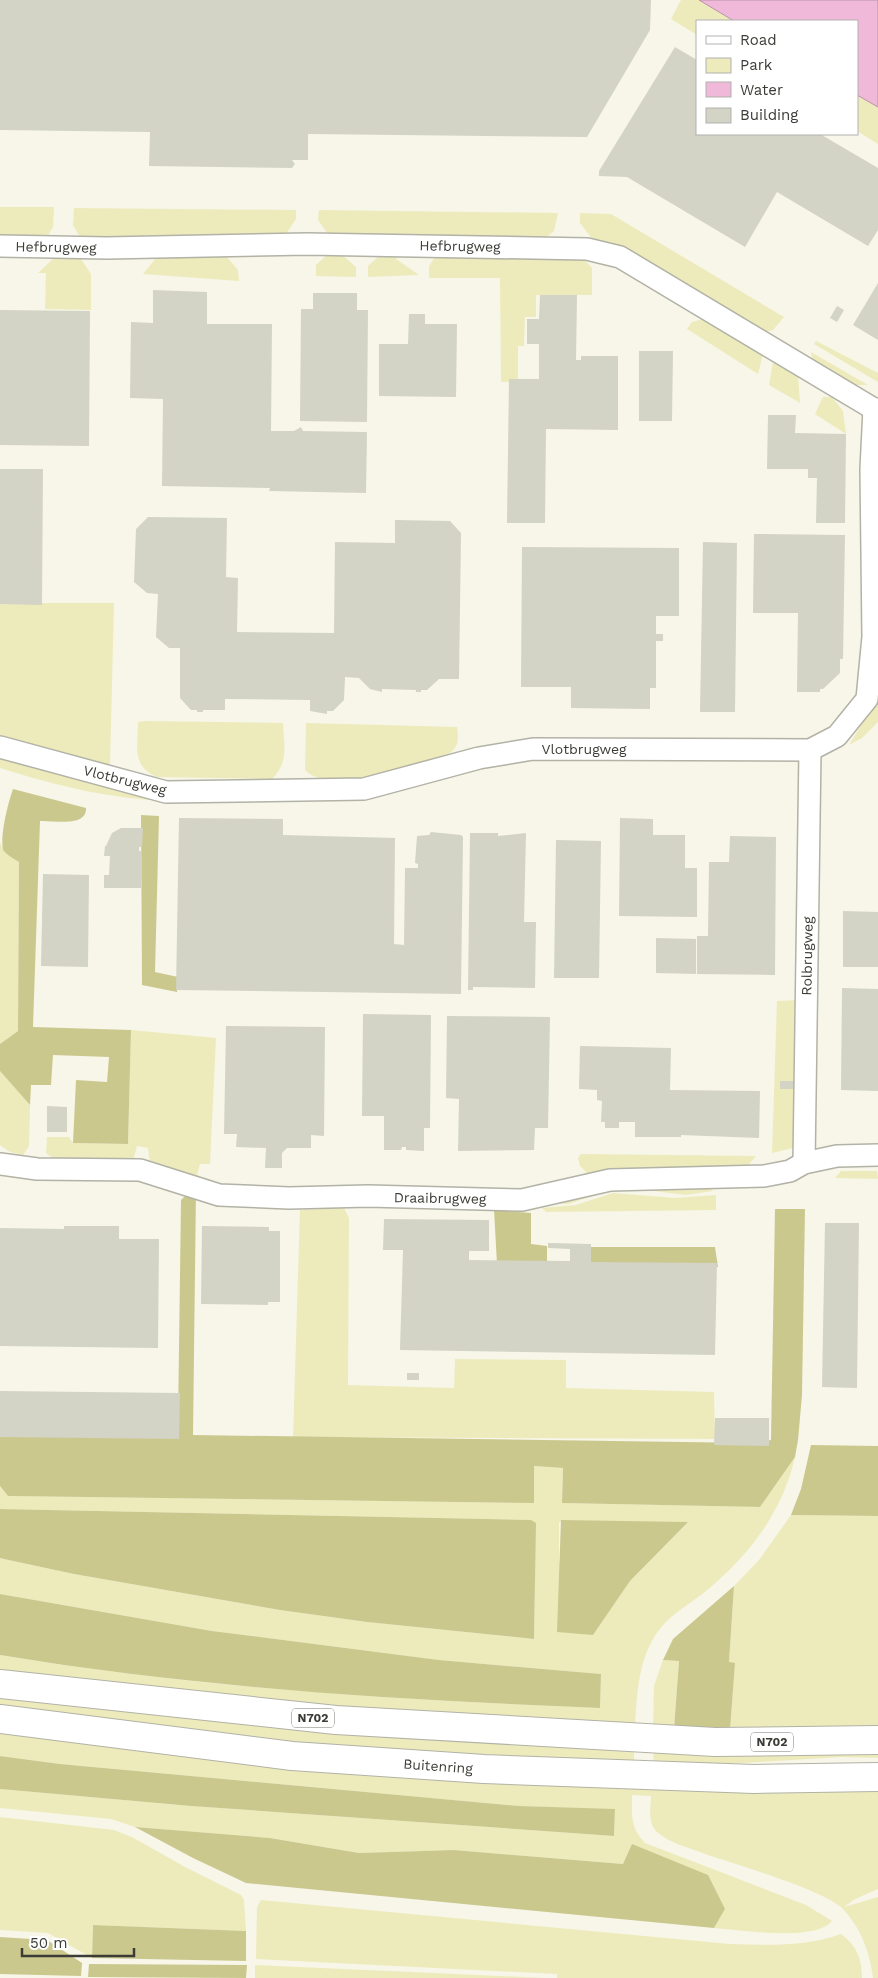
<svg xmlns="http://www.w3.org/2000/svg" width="878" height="1978" font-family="'Work Sans',sans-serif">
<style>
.green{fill:#edebbc;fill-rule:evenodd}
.forest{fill:#cbc88e}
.water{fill:#f0b8d9;stroke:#ba93a8}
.building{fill:#d3d3c6}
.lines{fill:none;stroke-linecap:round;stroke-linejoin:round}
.minor-casing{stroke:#b2b2a6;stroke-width:24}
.highway-casing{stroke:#b2b2a6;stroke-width:30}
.minor{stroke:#fff;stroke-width:21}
.highway{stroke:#fff;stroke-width:28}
.labels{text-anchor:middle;stroke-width:4;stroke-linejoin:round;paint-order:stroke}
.shield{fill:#fff;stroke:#767673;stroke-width:1}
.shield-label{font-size:12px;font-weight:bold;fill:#3c3c37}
.street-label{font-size:14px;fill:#3c3c37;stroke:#fff}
</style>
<rect width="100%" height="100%" fill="#f7f6e9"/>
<g class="green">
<path d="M681,0H699L734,21H697V35L671,19Z"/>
<path d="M857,95L878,107V144L857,131Z"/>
<path d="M0,207H54L53,227L46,239H0Z"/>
<path d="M74,208L296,210V219L284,237L81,239L73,225Z"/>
<path d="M319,210L558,213L554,231L544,239L330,237L318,220Z"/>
<path d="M580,213L611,214L784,317L773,330L761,333L610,243L593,240L580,223Z"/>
<path d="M381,254H397L396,259L419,275L368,277V266Z"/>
<path d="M437,254L582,257L592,268V295H536V317H525L524,346H518V382H501L500,278H429V266Z"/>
<path d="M327,255H342L356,267V277L316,276V265Z"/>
<path d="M226,256L238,270L239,281L143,274L156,258Z"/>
<path d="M55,257L81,259L91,274V310L45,309L46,273H38Z"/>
<path d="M703,319L763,354L758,374L687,329L692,322Z"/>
<path d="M816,341L878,373V382L814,344Z"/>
<path d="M811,352L868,385H847L814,365Z"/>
<path d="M773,361L798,376L800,403L769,385Z"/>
<path d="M823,397H832L843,411L846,434L815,414Z"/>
<path d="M0,603H114L110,765L0,735Z"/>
<path d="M878,685V722L862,738L849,745L871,709Z"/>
<path d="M145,721L283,723C284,746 289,762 272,779L157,777C131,766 138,746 138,722Z"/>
<path d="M306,723L457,727C460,745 456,752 439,758C408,765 328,795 305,770Z"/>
<path d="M0,752L77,776L84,781L174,801C114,800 57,786 0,768Z"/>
<path d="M0,842L3,850L19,862L18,1031L0,1044Z"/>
<path d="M800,1000L793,1148L772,1153L777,1001Z"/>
<path d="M131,1030L216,1038L210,1164H200L197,1175L210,1180L205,1183L150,1164L148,1148L137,1146L134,1157L129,1163L58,1162L46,1153L47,1137H69L73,1143L128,1144Z"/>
<path d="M0,1071L30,1105L29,1146L23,1155L10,1152L0,1145Z"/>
<path d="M581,1154L756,1156L744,1170L589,1175L580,1166L578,1158Z"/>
<path d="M841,1171H877L878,1179L835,1178Z"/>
<path d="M704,1183L713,1191L685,1195L639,1189H614L568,1204L546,1203L601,1186Z"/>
<path d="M613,1193L675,1198L716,1195V1210L546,1212L542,1208L576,1205Z"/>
<path d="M344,1208L349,1218L348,1385L454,1388L455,1359L566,1360V1388L714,1392L715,1439L293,1437L300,1210Z"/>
<path d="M795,1457C783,1511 749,1556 706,1591C691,1603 671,1614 659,1630C638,1658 637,1694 635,1728L350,1711L0,1672V1655C198,1688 399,1700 600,1708L601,1674L439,1660L212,1631L0,1594V1558L74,1574L280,1610L367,1622L534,1639L535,1587L531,1520L0,1509V1486L8,1496L533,1503V1466L563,1468L562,1503L760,1507ZM559,1522L687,1523L630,1581L593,1635L559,1561Z"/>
<path d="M791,1515L878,1516V1731L730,1730L735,1663H729L734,1586L759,1560Z"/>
<path d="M663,1660L679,1661L674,1729H653L654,1686Z"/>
<path d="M0,1689L634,1745V1765L297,1743L0,1709Z"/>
<path d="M0,1727L878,1791V1889L855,1899L844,1907L878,1897V1978H873C870,1953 861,1928 843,1909C824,1890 735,1864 705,1854C690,1848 669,1843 657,1832C647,1823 651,1807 651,1796L632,1795C632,1816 630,1827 645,1843L806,1905L832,1921C815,1942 741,1930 714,1928L725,1909L633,1845L623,1864L454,1850L359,1853L270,1838L135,1827L111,1819L0,1808V1789L191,1806L614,1836L615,1810L519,1806L60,1764L0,1756Z"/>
<path d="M653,1746L878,1748V1758L843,1757L673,1767L654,1766Z"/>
<path d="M0,1817L114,1830L132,1837L185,1867L241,1895L244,1900L246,1931L93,1925L92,1958L48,1933L0,1930Z"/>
<path d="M261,1900L730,1944C768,1945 805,1947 841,1934C857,1946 862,1959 862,1978H557V1974L256,1959L257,1907Z"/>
<path d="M255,1965L545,1978H255Z"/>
</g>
<g class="forest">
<path d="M13,789L86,808C87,828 53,820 40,821L33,1027L131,1030L128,1144L73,1143L76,1080L107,1082L109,1057L53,1055L51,1085H31L30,1105L0,1071V1044L18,1031L19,862C14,859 7,855 3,850C0,835 8,803 13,789Z"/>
<path d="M141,815L159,816L155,972L178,977L177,992L142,985Z"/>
<path d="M196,1190L193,1435L754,1443L771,1440L775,1209H805L802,1395L798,1440L795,1457L760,1507L562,1503L563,1468L534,1466V1503L8,1496L0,1486V1420L178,1423L181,1200L190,1191Z"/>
<path d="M494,1210L531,1213V1244L547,1246V1263L497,1264Z"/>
<path d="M590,1247H715L718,1267L591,1265Z"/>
<path d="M811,1445L878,1446V1516L791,1515L801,1489Z"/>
<path d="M0,1509L531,1520L536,1523L534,1639L367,1622L280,1610L74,1574L4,1559L0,1558Z"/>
<path d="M561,1520L688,1522L630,1581L593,1635L557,1632Z"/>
<path d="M734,1586L729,1662L735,1663L730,1730L674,1729L679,1661L663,1660L673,1639Z"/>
<path d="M0,1594L212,1631L439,1660L601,1674L600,1708C400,1700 199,1688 0,1655Z"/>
<path d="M0,1756L60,1764L519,1806L615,1809L614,1836L191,1806L0,1789Z"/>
<path d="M135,1827L270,1838L359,1853L454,1850L623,1864L632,1844L708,1875L725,1909L714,1928L246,1883L193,1858Z"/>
<path d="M93,1925L246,1931V1961L92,1958Z"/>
<path d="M0,1937L47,1940L82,1963L81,1976L0,1974Z"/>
<path d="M89,1964L247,1965L246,1978L88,1977Z"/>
</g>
<path class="water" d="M699,0H878V107L857,95V21H734Z"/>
<g class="building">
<path d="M0,0H651L650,30L587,137L308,134V160H292L295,164L292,168L149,166L150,132L0,130Z"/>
<path d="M675,47L697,60V134H820L878,168V230L868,246L777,192L745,247L627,177L599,176V171Z"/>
<path d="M878,283V340L853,325Z"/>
<path d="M153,290L207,292V324H272L271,431H294L301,427L303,431L367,432L366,493L269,491L270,488L162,486L163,399L130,398L131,322L153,323Z"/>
<path d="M313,293H357V310H368L367,422L300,421L301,309H313Z"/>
<path d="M540,295H577L576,360H581V356H618V430L546,429L545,523H507L509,379H539V344H527V319H539Z"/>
<path d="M837,306L844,310L837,322L830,318Z"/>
<path d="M0,310L90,311L89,446L0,445Z"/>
<path d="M409,314H425V324H457L456,397L379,396V344H408Z"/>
<path d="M639,351H673L672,421H639Z"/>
<path d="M768,415H796L795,433L846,434L845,523H816L817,478H808V469H767Z"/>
<path d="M0,469H43L42,605L0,604Z"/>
<path d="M148,517L227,518L226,577L238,578L237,632L334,633L335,542L395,543V520L450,521L461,533L459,679H439L427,690H421V692H416V690L382,689V692L370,689L359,678L345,677L344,700L333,711H327V714L310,711V700L225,699V710H203V712H197V710H191L180,698V648H169L156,637L158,594L147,593L134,582L136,529Z"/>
<path d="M754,534L845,535L843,659H840V673L823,689H820V692H797L798,613H753Z"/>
<path d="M703,542L737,543L735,712H700Z"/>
<path d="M522,547L679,548V616H656V634H663V641H656V688H650V709L571,708V687H521Z"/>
<path d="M179,818L283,819V835L395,838L394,944L404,945L405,868H418V864L415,863L417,836L429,835L431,832L461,835L463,837L461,994L176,990Z"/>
<path d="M620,818L653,819V835H685V868H697V917L619,916Z"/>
<path d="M121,828H143L142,847H139V851H142L141,888H104V875H109L110,856H104L105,846H106L112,833Z"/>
<path d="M470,833H498V836L526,833L524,922H536L535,988L473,987V990H468Z"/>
<path d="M730,836L776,837L775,975L697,974V936H708L709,862H729Z"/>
<path d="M556,840L601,841L599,978H554Z"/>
<path d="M43,874L89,875L88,967L41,966Z"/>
<path d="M843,911L878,912V967H843Z"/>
<path d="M656,938L696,939V974L656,973Z"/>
<path d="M842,988L878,989V1091L841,1090Z"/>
<path d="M363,1014L431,1015L430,1128H424V1151L406,1150V1147H402L401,1150H384V1116H362Z"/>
<path d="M447,1016L550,1017L548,1128H535L534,1150L458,1151L459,1099L446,1098Z"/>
<path d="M226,1026L325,1027L324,1136L311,1135V1148H287L282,1153V1168H265L266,1148L236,1147L237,1134H224Z"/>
<path d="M580,1046L671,1048L670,1090L760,1091L759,1138L681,1135V1137H635V1122H619V1128H605V1122H601L602,1101L597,1100V1090L579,1089Z"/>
<rect x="780" y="1081" width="14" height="8"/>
<path d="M47,1106L67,1107V1132H47Z"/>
<path d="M384,1219L489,1220V1251H469V1260L570,1261V1249L548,1248V1243L591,1244V1262L717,1263L715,1355L400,1350L403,1250H383Z"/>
<path d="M825,1223H859L857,1388L822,1387Z"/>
<path d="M64,1226H119V1239H159L158,1348L0,1346V1228L64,1229Z"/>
<path d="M202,1226L269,1227V1231H280V1302H268V1305L201,1304Z"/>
<rect x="407" y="1373" width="12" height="7"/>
<path d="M0,1391L180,1393L179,1439L0,1437Z"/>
<path d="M715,1418H769V1446L714,1445Z"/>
</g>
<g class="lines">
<defs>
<g id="minor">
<path d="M0,246L107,248L307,244L587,249L620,257L874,409H878"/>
<path d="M0,747L166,792L364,789L479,758L533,749L810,750L837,736L867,699L873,637L871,469L874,409"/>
<path d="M804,1163L810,750"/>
<path d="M0,1164L37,1169L140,1170L219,1195L289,1198L368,1196L522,1200L610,1180L764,1176L790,1171L804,1163L837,1156L878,1155"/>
</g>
<g id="highway">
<path d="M0,1684L336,1720L715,1742L878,1740"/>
<path d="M0,1719L292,1756L484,1769L754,1779L878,1777"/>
</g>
</defs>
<use href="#minor" class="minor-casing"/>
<use href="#highway" class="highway-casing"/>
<use href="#minor" class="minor"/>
<use href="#highway" class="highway"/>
</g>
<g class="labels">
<g class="shield">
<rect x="292" y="1708.5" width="42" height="19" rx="4"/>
<rect x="751" y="1732.5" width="42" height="19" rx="4"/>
</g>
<g class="shield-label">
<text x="313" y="1722">N702</text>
<text x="772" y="1746">N702</text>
</g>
<g class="street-label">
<text transform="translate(460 246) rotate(1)" y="5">Hefbrugweg</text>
<text transform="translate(56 247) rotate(1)" y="5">Hefbrugweg</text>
<text x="584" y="754">Vlotbrugweg</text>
<text transform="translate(125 780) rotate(14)" y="5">Vlotbrugweg</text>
<text transform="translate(807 956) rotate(-89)" y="5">Rolbrugweg</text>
<text transform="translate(440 1198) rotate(1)" y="5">Draaibrugweg</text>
<text transform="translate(438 1766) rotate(4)" y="5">Buitenring</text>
</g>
</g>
<rect x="696" y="20" width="162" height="115" fill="#ffffff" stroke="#b1b1af"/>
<rect x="706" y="36" width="25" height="8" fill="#ffffff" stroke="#b1b1af"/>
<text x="740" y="45" font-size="15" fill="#3c3c37">Road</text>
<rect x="706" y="58" width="25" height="15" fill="#edebbc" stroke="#b1b1af"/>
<text x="740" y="70" font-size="15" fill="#3c3c37">Park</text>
<rect x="706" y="82" width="25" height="15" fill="#f0b8d9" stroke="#b1b1af"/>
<text x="740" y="95" font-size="15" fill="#3c3c37">Water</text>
<rect x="706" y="108" width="25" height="15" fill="#d3d3c6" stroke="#b1b1af"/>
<text x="740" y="120" font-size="15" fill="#3c3c37">Building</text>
<path d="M22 1948v8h112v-8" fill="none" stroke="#3c3c37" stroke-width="2.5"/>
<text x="30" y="1948" font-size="15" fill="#3c3c37" stroke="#ffffff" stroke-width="4" paint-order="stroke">50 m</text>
</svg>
